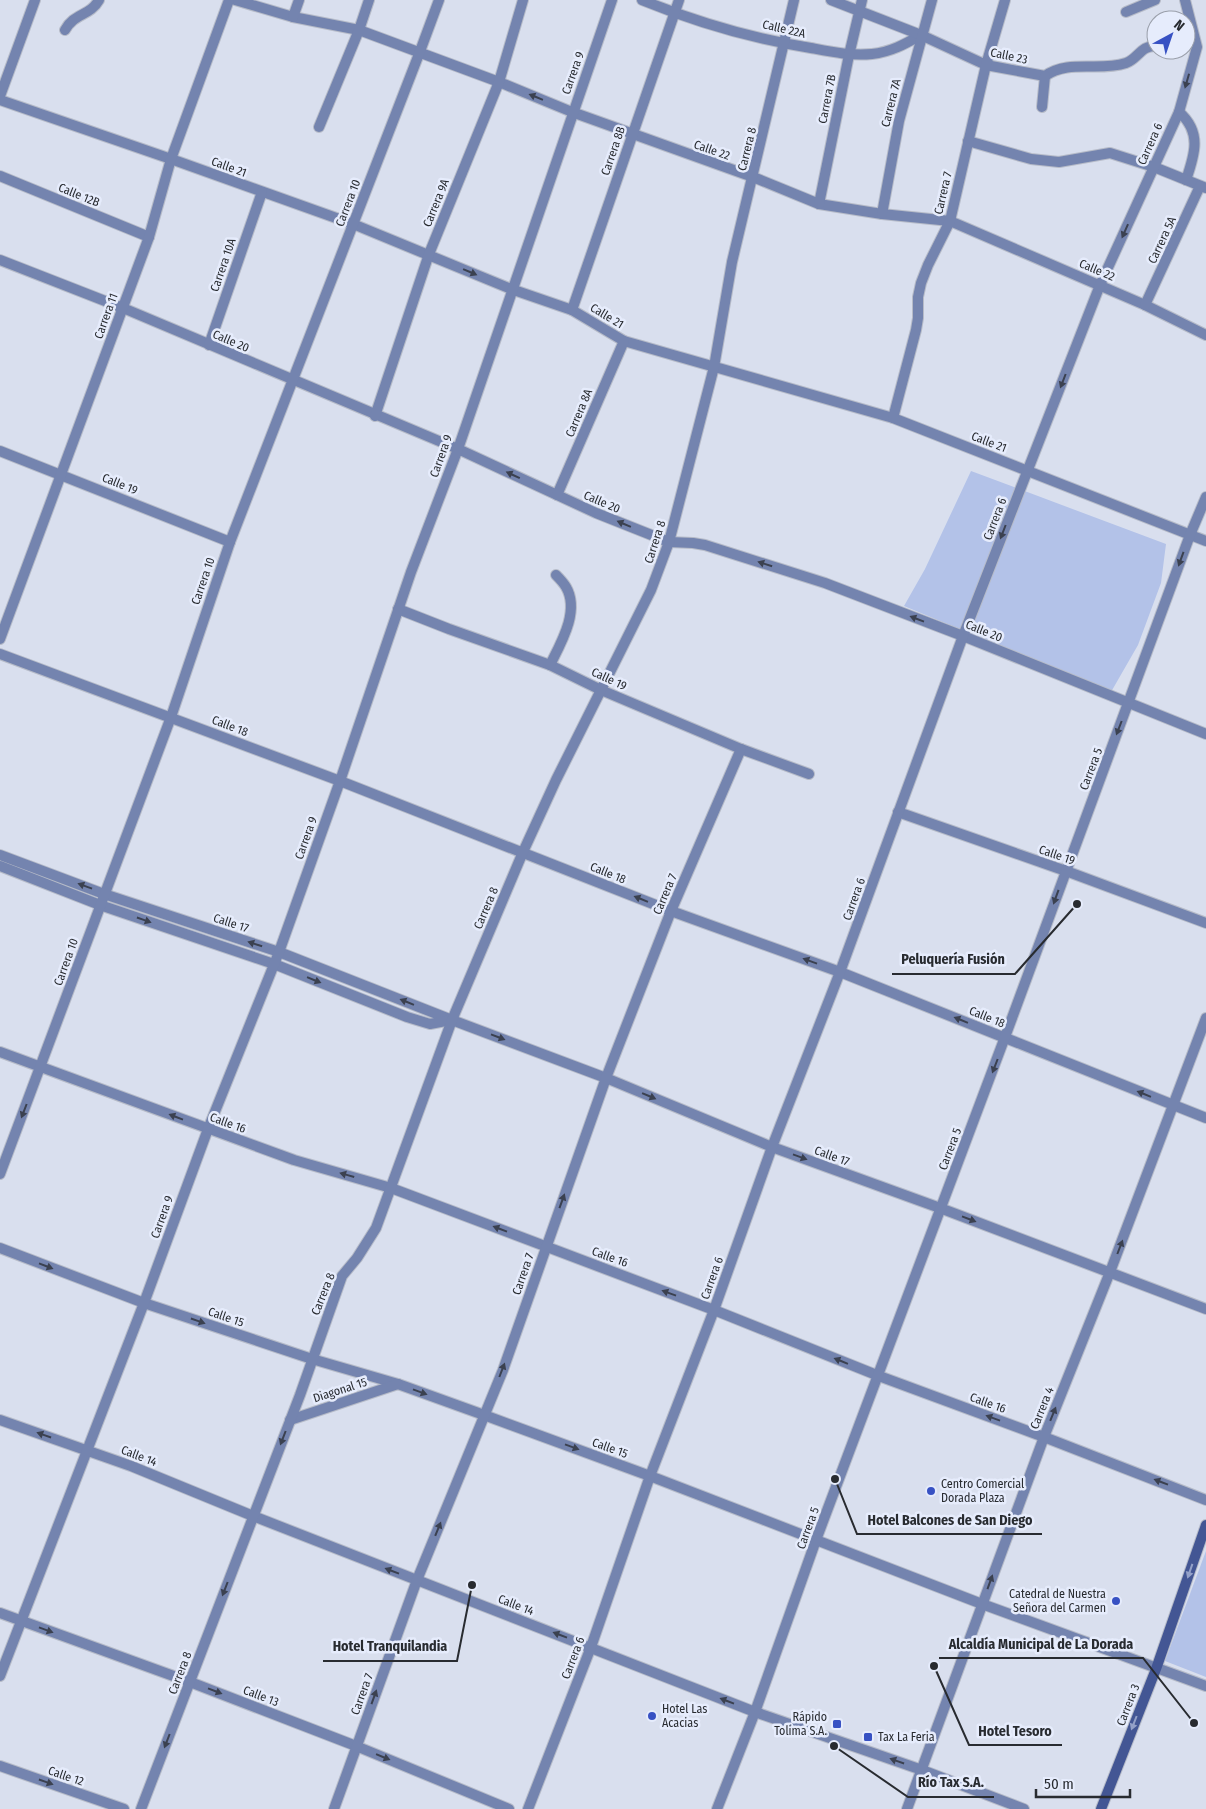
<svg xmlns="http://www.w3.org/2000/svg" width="1206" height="1809" font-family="'Fira Sans Condensed',sans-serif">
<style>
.green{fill:#b3c2e8}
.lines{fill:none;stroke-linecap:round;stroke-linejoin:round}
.minor-casing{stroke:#b6bbc8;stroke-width:12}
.secondary-casing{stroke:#b6bbc8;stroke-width:12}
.minor{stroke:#7484af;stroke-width:10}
.secondary{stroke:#435694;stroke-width:10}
.oneway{fill:#3b4150}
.oneway2{fill:#94a1c8}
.poi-dot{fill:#3751c3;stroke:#e6ecfc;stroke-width:2}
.labels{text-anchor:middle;stroke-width:5;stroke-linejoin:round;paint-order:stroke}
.street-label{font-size:12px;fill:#282b30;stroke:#e6ecfc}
.poi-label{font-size:12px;fill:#282b30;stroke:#e6ecfc;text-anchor:start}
.leader{fill:none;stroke:#282b30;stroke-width:2}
.callout-dot{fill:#282b30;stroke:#e6ecfc;stroke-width:2}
.callout-label{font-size:14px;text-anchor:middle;font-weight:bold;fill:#282b30;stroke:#e6ecfc;stroke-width:5;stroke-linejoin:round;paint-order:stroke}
</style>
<rect width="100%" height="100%" fill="#d9dfee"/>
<g class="green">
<path d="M971,471L1166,544L1161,583L1138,645L1111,692L904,606L925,569Z"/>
<path d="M1206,1551V1677L1165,1661Z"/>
</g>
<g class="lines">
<defs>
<g id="minor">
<path d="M235,0L293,17L359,30L499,82L572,112L753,177L819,204L882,214L950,221L1145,305L1206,335"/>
<path d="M642,0C696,22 754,39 811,48C832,52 851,56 872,54C891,52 905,44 921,35"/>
<path d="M831,0L921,35L986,65L1045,76C1069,59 1099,72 1126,63C1138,59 1141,45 1156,46"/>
<path d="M1126,12L1155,0"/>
<path d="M293,17L299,0"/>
<path d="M65,30C74,13 90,16 99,0"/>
<path d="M0,96L35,0"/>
<path d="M0,100L171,159L353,224L511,289L572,310L624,341L893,418L1206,541"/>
<path d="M1042,107L1045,76"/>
<path d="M1179,112C1202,132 1195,154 1186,180"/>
<path d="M319,127L359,30L369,0"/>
<path d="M968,141L1031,159L1059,162L1110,153L1154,167L1206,188"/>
<path d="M0,176L149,237"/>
<path d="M819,204L849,55L862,0"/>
<path d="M882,214L899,121L932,0"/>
<path d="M0,260L123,308L458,449L596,513L669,542L693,543L705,545L825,583L963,636L1206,734"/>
<path d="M1145,305L1200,186"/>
<path d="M572,310L679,0"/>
<path d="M209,345L262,192"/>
<path d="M375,416L429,254L499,82L523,0"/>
<path d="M893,418L916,330L918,318V297L921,283L928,265L950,221L986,65L1005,0"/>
<path d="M0,451L230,542"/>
<path d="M557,495L624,341"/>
<path d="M398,609L449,629L550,665L601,690L741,749L809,774"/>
<path d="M0,639L149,237L171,159L229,0"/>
<path d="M0,654L340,781L671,911L840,972L1206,1118"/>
<path d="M550,665C561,643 580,611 566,587C563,582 559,578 556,575"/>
<path d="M898,812L1066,871L1206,923"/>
<path d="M0,855L104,894L279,952L452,1020L606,1078L772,1147L940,1208L1206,1309"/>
<path d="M0,866L100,905L274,964L407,1017L430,1024L451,1020"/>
<path d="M0,1052L294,1160L391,1188L714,1310L879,1376L1044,1437L1206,1500"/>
<path d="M0,1174L171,717L230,542L419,54L439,0"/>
<path d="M0,1248L144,1303L312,1359L398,1384L484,1415L650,1476L982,1604L1206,1686"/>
<path d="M0,1420L131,1466L253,1516L755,1712L922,1770L1024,1809"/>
<path d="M290,1420L398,1384"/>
<path d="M0,1613L190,1682L356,1746L509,1809"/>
<path d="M0,1676L144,1303L208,1129L279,952L340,781L411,572L458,449L612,0"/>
<path d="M0,1766L124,1809"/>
<path d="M141,1809L300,1395L342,1276L357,1258L376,1228L452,1020L523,852L556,780L651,590L669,542L714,367L732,262L794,0"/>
<path d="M334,1809L417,1580L503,1370L606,1078L671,911L741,749"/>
<path d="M528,1809L591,1647L650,1476L714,1310L772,1147L840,972L963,636L1100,285L1179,112L1197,47L1185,0"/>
<path d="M717,1809L755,1712L816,1540L1005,1037L1190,535L1206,497"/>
<path d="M907,1809L1044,1437L1110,1272L1206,1018"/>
</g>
<path id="secondary" d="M1101,1809L1156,1669L1206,1525"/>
</defs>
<use href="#minor" class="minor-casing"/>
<use href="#secondary" class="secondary-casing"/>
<use href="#minor" class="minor"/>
<use href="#secondary" class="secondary"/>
</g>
<defs><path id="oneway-solid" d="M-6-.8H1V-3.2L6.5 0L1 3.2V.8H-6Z" transform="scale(1.25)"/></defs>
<g class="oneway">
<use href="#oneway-solid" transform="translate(1187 81) rotate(106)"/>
<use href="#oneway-solid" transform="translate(536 97) rotate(-158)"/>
<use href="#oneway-solid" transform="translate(1125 231) rotate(114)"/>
<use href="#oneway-solid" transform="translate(470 272) rotate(23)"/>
<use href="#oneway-solid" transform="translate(1063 381) rotate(111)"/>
<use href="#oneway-solid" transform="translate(513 475) rotate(-155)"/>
<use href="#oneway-solid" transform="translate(624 524) rotate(-157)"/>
<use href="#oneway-solid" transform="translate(1003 532) rotate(111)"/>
<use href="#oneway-solid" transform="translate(1181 559) rotate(110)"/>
<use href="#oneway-solid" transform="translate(765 564) rotate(-162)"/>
<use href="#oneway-solid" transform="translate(917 619) rotate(-159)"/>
<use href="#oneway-solid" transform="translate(1119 728) rotate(111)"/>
<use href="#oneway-solid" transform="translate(85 886) rotate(-160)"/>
<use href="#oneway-solid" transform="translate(1056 897) rotate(110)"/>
<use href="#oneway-solid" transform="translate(641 899) rotate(-158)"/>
<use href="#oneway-solid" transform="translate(144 920) rotate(19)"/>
<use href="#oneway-solid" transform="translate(255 944) rotate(-162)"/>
<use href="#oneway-solid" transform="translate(810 961) rotate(-160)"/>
<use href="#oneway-solid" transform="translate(314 980) rotate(22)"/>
<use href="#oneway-solid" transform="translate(407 1002) rotate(-158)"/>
<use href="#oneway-solid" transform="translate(961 1020) rotate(-158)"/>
<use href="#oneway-solid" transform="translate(498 1037) rotate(21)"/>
<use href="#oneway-solid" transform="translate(995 1066) rotate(111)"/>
<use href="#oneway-solid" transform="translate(1144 1094) rotate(-158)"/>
<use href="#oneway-solid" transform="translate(649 1096) rotate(23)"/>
<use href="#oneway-solid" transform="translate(24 1111) rotate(111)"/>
<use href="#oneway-solid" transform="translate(176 1117) rotate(-159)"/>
<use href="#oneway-solid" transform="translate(800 1157) rotate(20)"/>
<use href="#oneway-solid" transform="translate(347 1175) rotate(-164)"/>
<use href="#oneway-solid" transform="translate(562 1201) rotate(-70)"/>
<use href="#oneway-solid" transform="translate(969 1219) rotate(21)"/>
<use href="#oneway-solid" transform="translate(500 1229) rotate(-159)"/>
<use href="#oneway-solid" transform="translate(1120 1247) rotate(-69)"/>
<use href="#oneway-solid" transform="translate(46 1266) rotate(21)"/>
<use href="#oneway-solid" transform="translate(669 1293) rotate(-160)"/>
<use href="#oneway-solid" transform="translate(198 1321) rotate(19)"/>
<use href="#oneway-solid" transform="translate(841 1361) rotate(-158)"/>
<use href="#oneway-solid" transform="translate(502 1370) rotate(-69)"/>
<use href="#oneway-solid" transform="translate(420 1392) rotate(20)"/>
<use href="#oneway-solid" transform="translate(1053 1414) rotate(-68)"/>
<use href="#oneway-solid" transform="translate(993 1418) rotate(-160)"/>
<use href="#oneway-solid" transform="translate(44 1435) rotate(-161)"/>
<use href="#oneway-solid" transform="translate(283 1438) rotate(111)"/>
<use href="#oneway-solid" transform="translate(572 1447) rotate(20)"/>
<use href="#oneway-solid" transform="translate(1161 1482) rotate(-159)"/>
<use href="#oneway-solid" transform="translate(438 1529) rotate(-68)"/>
<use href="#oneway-solid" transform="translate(392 1571) rotate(-159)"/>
<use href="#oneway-solid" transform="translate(990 1582) rotate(-70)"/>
<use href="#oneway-solid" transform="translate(225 1589) rotate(111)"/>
<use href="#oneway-solid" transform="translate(46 1630) rotate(20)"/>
<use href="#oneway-solid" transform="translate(560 1635) rotate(-159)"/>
<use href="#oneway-solid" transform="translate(215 1691) rotate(21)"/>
<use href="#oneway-solid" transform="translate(374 1697) rotate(-70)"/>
<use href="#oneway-solid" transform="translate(727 1701) rotate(-159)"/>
<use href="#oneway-solid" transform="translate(167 1741) rotate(111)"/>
<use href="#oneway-solid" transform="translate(383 1757) rotate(22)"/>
<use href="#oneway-solid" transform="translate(897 1761) rotate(-161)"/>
<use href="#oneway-solid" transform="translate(46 1782) rotate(19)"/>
</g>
<g class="oneway2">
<use href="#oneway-solid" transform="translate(1190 1571) rotate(109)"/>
<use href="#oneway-solid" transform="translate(1134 1723) rotate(111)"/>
</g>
<g class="poi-dot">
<circle cx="931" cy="1491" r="5"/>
<circle cx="1116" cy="1601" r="5"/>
<circle cx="652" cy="1716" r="5"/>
<rect x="832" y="1719" width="10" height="10" rx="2.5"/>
<rect x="863" y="1732" width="10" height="10" rx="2.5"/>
</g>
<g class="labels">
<g class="street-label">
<text transform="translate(784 29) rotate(13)" y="4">Calle 22A</text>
<text transform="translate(1009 56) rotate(12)" y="4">Calle 23</text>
<text transform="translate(573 73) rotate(-70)" y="4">Carrera 9</text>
<text transform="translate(827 99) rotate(-79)" y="4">Carrera 7B</text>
<text transform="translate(891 103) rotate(-76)" y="4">Carrera 7A</text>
<text transform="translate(1150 144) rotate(-66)" y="4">Carrera 6</text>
<text transform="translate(747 149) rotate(-76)" y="4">Carrera 8</text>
<text transform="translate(712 150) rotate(19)" y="4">Calle 22</text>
<text transform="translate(613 151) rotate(-71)" y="4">Carrera 8B</text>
<text transform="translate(229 167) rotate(20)" y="4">Calle 21</text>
<text transform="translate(943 193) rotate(-77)" y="4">Carrera 7</text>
<text transform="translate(79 195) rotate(22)" y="4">Calle 12B</text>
<text transform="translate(348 203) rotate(-69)" y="4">Carrera 10</text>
<text transform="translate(436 203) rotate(-68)" y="4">Carrera 9A</text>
<text transform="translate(1162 240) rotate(-65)" y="4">Carrera 5A</text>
<text transform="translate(223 265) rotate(-71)" y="4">Carrera 10A</text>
<text transform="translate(1097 270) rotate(23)" y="4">Calle 22</text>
<text transform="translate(106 316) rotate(-70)" y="4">Carrera 11</text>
<text transform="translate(607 316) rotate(31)" y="4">Calle 21</text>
<text transform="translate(231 341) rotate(23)" y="4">Calle 20</text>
<text transform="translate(579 413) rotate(-67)" y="4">Carrera 8A</text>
<text transform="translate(989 442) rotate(21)" y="4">Calle 21</text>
<text transform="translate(441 456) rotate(-70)" y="4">Carrera 9</text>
<text transform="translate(120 484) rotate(22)" y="4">Calle 19</text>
<text transform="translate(602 502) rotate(23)" y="4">Calle 20</text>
<text transform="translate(995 519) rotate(-69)" y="4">Carrera 6</text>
<text transform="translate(655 542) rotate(-72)" y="4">Carrera 8</text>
<text transform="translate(203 581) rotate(-71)" y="4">Carrera 10</text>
<text transform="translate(984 631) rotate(22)" y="4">Calle 20</text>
<text transform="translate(609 679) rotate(25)" y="4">Calle 19</text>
<text transform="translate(230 726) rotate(21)" y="4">Calle 18</text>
<text transform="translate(1091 769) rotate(-69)" y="4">Carrera 5</text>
<text transform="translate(306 838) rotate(-70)" y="4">Carrera 9</text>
<text transform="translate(1057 855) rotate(19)" y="4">Calle 19</text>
<text transform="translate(608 873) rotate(22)" y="4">Calle 18</text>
<text transform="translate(665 894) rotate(-67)" y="4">Carrera 7</text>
<text transform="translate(854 899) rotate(-70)" y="4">Carrera 6</text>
<text transform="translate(486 908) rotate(-67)" y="4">Carrera 8</text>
<text transform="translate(231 923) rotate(18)" y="4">Calle 17</text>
<text transform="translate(66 962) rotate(-70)" y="4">Carrera 10</text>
<text transform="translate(987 1017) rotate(22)" y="4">Calle 18</text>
<text transform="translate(228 1123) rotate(20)" y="4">Calle 16</text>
<text transform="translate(950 1149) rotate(-69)" y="4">Carrera 5</text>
<text transform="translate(832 1156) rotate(20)" y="4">Calle 17</text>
<text transform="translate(162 1217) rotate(-70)" y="4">Carrera 9</text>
<text transform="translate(610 1257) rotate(20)" y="4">Calle 16</text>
<text transform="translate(523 1274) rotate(-71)" y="4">Carrera 7</text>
<text transform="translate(712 1278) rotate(-70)" y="4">Carrera 6</text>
<text transform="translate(323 1294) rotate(-68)" y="4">Carrera 8</text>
<text transform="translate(226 1317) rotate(19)" y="4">Calle 15</text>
<text transform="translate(340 1390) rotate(-18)" y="4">Diagonal 15</text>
<text transform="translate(988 1403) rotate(20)" y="4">Calle 16</text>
<text transform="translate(1042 1408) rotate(-68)" y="4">Carrera 4</text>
<text transform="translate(610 1448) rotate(20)" y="4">Calle 15</text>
<text transform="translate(139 1456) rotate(21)" y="4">Calle 14</text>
<text transform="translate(808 1528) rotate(-70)" y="4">Carrera 5</text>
<text transform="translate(516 1605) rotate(21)" y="4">Calle 14</text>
<text transform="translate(573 1658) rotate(-69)" y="4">Carrera 6</text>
<text transform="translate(180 1673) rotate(-69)" y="4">Carrera 8</text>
<text transform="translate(362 1694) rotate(-70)" y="4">Carrera 7</text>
<text transform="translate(261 1696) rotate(21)" y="4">Calle 13</text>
<text transform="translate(1128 1705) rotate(-69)" y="4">Carrera 3</text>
<text transform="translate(66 1776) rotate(19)" y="4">Calle 12</text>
</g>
<g class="poi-label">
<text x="941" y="1488">Centro Comercial<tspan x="941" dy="14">Dorada Plaza</tspan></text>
<text x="1106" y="1598" text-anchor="end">Catedral de Nuestra<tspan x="1106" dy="14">Señora del Carmen</tspan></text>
<text x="662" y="1713">Hotel Las<tspan x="662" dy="14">Acacias</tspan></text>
<text x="827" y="1721" text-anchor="end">Rápido<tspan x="827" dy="14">Tolima S.A.</tspan></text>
<text x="878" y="1741">Tax La Feria</text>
</g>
</g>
<path class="leader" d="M1077 904L1015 974H892M835 1479L857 1534H1042M1194 1723L1143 1658H939M472 1585L457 1661H323M934 1666L969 1745H1062M834 1746L908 1797H994"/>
<g class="callout-dot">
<circle cx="1077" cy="904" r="5"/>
<circle cx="835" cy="1479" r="5"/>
<circle cx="1194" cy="1723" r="5"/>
<circle cx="472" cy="1585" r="5"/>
<circle cx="934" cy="1666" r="5"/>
<circle cx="834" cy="1746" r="5"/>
</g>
<g class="callout-label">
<text x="953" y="964">Peluquería Fusión</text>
<text x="950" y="1525">Hotel Balcones de San Diego</text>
<text x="1041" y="1649">Alcaldía Municipal de La Dorada</text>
<text x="390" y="1651">Hotel Tranquilandia</text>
<text x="1015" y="1736">Hotel Tesoro</text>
<text x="951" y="1787">Río Tax S.A.</text>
</g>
<g transform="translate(1171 35) rotate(40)"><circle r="24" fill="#e6ecfc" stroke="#9a9faa"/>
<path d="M0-4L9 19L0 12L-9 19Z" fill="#3751c3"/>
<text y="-8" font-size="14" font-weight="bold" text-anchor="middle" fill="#282b30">N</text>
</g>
<path d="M1036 1789v8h94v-8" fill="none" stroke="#282b30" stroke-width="2.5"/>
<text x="1044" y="1789" font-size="15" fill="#282b30" stroke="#e6ecfc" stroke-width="4" paint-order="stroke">50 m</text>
</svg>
